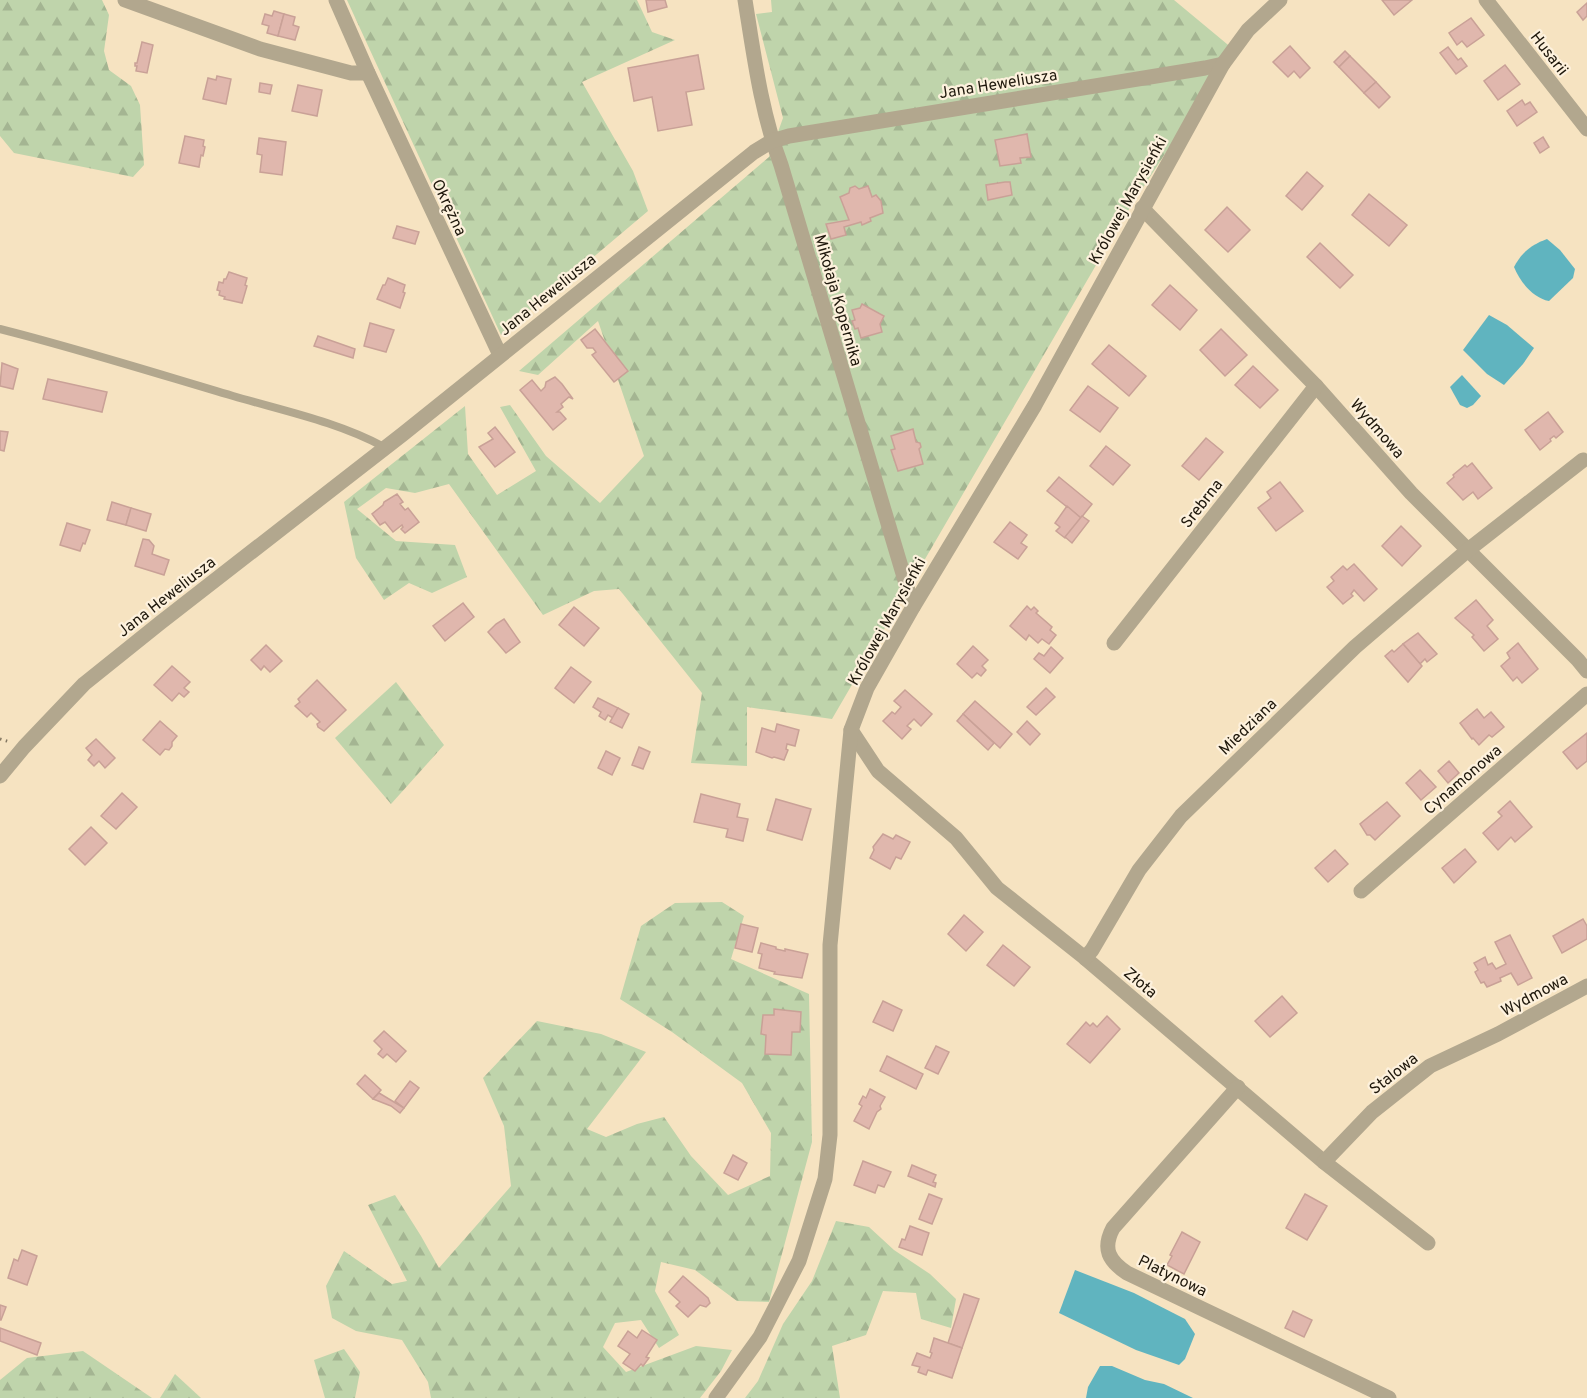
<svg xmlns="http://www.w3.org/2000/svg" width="1587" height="1398" font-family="Overpass,sans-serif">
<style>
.forest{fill:url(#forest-firs)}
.water{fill:#60b4bf}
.building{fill:#e0b7ad;stroke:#c9a197;stroke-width:1.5}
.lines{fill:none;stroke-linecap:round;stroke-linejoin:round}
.path{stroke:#827660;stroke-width:3;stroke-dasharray:1.5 4.5;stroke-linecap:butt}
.service{stroke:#b2a78e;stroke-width:8}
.minor{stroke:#b2a78e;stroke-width:15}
.labels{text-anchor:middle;stroke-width:4.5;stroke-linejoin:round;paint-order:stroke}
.street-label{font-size:16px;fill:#1e170b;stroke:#fdf1dd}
</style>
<defs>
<pattern id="forest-firs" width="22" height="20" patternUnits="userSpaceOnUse" patternTransform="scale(1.5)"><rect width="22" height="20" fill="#bfd4ab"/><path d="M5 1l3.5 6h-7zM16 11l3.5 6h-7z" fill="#a4b592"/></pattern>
</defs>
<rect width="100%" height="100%" fill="#f6e3c1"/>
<g class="forest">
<path d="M0,0H102L109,15L104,51L109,70L131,86L140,105L144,165L133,177L14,153L0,136Z"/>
<path d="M347,0H637L652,32L675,40L582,82L633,171L648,211L501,335Z"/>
<path d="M771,0H1174L1233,49L1124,217L832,719L747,707V766L691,763L702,693L619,589L594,591L543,615L449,484L415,493L386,488L357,509L396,541L455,545L467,577L432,593L409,583L384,600L356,558L344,502L465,406L468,454L497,495L536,471L500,407L510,405L546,456L600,503L644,456L598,321L538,375L519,371L769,157L783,118L756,14L772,12Z"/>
<path d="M396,682L444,745L391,804L335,738Z"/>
<path d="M722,902L744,916L731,959L809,994L812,1142L769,1302L737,1301L695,1270L661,1262L655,1291L679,1335L659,1348L641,1320L615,1323L603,1347L626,1372L696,1346L732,1350L721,1371L700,1398H431L428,1382L402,1340L356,1331L332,1318L326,1286L344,1251L392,1284L407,1281L368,1205L395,1195L421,1236L439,1268L511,1186L504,1126L483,1078L537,1021L601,1034L646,1052L587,1129L606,1137L637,1124L664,1117L691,1156L728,1195L770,1176L771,1133L742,1083L672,1032L620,999L641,926L675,903Z"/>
<path d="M836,1221L869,1227L894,1250L930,1274L956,1299L951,1328L921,1319L916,1293L883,1291L866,1335L832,1346L840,1398H745L758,1381L783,1324L812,1281Z"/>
<path d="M344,1349L360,1372L355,1398H325L314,1360Z"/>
<path d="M83,1351L152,1398H0V1380L27,1358Z"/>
<path d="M175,1374L201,1398H160Z"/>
</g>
<g class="water">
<path d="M1547,239L1560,250L1575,269L1573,278L1549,301C1533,298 1520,282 1514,267C1522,252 1531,245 1547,239Z"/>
<path d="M1489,315L1507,325L1534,348L1523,364L1504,385L1487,374L1463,350Z"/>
<path d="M1462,375L1481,396L1473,405L1467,408L1460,405L1450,387Z"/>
<path d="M1075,1270L1134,1293L1185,1319L1195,1334L1185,1359L1179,1365L1136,1350L1059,1313Z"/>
<path d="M1100,1366H1112L1145,1380L1164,1384L1193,1398H1086L1088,1387Z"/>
</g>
<g class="building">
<path d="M646,0H665L667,7L648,12Z"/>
<path d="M1382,0H1412L1394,15Z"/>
<path d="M1587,3V16L1583,20L1577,12Z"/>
<path d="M274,11L284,14L278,36L267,33L269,26L262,24L265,14L272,16Z"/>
<path d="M284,14L295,17L293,25L299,27L295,40L278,36Z"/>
<path d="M1471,18L1484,35L1467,47L1462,41L1457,45L1449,33Z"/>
<path d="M142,42L153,45L147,73L136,71L137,66H135V63H137Z"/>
<path d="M1290,46L1310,68L1300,78L1294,71L1288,77L1273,62Z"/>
<path d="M1448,47L1458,60L1461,58L1467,66L1456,74L1440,53Z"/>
<path d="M1345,51L1350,56L1339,67L1334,62Z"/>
<path d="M698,55L704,89L686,92L692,125L658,131L652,97L634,101L628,68Z"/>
<path d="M1350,56L1376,82L1364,93L1339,67Z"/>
<path d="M1505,65L1520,84L1498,100L1484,81Z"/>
<path d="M217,76L231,79L226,104L203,99L208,78L216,80Z"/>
<path d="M1376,82L1390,97L1379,108L1364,93Z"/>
<path d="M260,83L272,85L270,94L259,92Z"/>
<path d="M298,85L322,90L317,116L292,111Z"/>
<path d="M1522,100L1525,105L1530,102L1537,112L1517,126L1507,111Z"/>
<path d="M1027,134L1031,157L1020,158L1021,163L1000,166L995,140Z"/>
<path d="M185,136L204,140L203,146L205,147L203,156L201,155L199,167L179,163Z"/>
<path d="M1543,137L1549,147L1540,153L1534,143Z"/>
<path d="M259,138L286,142L282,175L260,172L262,155L257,154Z"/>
<path d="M1307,172L1323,186L1302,210L1286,196Z"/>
<path d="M1005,182H1010L1012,195L988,200L986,185Z"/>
<path d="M855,186L859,189L868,186L872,197L876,195L881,201L883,213L870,218L871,221L862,225L861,222L844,227L846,235L831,239L826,224L849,220L840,197L849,193L850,188Z"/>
<path d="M1369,194L1407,225L1389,246L1352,215Z"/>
<path d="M1227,207L1250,230L1228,252L1205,230Z"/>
<path d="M397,226L419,232L415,244L393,238Z"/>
<path d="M1320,243L1353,275L1340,288L1307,257Z"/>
<path d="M229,272L247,278L245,285L247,286L242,303L224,299L225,297L219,295L220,291L217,290L219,282L223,283L224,279H226Z"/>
<path d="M388,278L405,285L403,292L405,293L400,308L377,299L383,285H385Z"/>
<path d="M1170,285L1197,310L1180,330L1152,305Z"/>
<path d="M862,304L884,316L880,324L882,332L861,338L858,328L855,329L852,321L855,320L852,310L860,308Z"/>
<path d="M370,323L394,330L386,352L364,346Z"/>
<path d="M595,329L628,371L614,382L592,355L596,352L593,348H587L581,340Z"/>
<path d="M1221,329L1247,355L1225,376L1200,350Z"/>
<path d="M318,336L355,349L353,358L314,346Z"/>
<path d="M1109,345L1146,376L1129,396L1092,364Z"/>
<path d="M2,363L18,369L13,389L0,386Z"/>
<path d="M1253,366L1278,390L1260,408L1235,385Z"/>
<path d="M555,377L562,384L573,399L569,397L561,404L563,407L557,412H560L566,419L553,430L520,390L532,380L541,391L545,387L546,382Z"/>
<path d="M48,379L107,392L102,412L43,399Z"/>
<path d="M1088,386L1118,408L1100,432L1070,410Z"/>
<path d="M1548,412L1563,432L1556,438L1554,436L1550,439L1551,441L1540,450L1525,430Z"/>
<path d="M495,427L515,452L495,467L479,447L493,439L488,433Z"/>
<path d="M913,429L916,442L920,443L921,447L919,449L923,464L898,471L891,450L895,449L891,436Z"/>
<path d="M0,431L8,432L4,451L0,450Z"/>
<path d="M1206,438L1223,452L1199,480L1182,466Z"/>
<path d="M1106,446L1130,465L1113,485L1090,466Z"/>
<path d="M1472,463L1492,488L1478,499L1473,492L1463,500L1447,483L1454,477L1453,475L1465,465L1467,467Z"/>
<path d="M1059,477L1092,504L1081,518L1047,491Z"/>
<path d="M1280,482L1303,511L1276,531L1258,508L1271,498L1267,492Z"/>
<path d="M397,494L403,502L400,504L405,510L408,508L419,522L405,533L401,529L403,527L402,525L393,532L385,522L380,525L372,514L383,505L384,502Z"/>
<path d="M112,502L131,508L126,525L107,520Z"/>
<path d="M1067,506L1081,518L1065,538L1056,531L1060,527L1055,523Z"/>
<path d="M131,508L151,514L146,531L126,525Z"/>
<path d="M1082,516L1089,521L1072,543L1065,537Z"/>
<path d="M1010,522L1027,535L1021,543L1027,547L1018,559L994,542Z"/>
<path d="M67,523L90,530L85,544L83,543L80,551L60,545Z"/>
<path d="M1401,526L1421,546L1402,566L1382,546Z"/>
<path d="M143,539L149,540L154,546L152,554L169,560L164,575L135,566Z"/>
<path d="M1354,564L1377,589L1364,601L1354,590L1351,594L1353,596L1343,604L1327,587L1334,581L1331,577L1343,566L1347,570Z"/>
<path d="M1476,600L1493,620L1487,626L1498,639L1484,651L1472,637L1474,635L1455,618Z"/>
<path d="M463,603L474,617L445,641L433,626Z"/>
<path d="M1027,606L1031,610L1034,607L1038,611L1036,613L1052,627L1050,630L1056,635L1049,644L1042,639L1038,643L1029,635L1026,640L1010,626Z"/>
<path d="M574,607L599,628L584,646L559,625Z"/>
<path d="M504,619L520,642L506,653L488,632L496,624Z"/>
<path d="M1418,633L1437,654L1427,662L1425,659L1420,664L1403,644Z"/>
<path d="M1518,643L1538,669L1522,683L1517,677L1513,681L1501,666L1510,658L1507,653Z"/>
<path d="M1403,644L1422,666L1408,682L1385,656L1392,650L1394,652Z"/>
<path d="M266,645L282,661L270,672L264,666L261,670L251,660Z"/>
<path d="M973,646L988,660L982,666L986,670L981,676L977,673L972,678L957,664Z"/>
<path d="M1051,647L1063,658L1050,673L1034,659L1039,653L1044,656Z"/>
<path d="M172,666L190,682L184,688L189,692L184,697L179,693L172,701L154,685Z"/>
<path d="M571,667L591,682L574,703L555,688Z"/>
<path d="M317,680L346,710L324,731L318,727L317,724L320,722L311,713L307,717L295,706L300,702L298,699Z"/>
<path d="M1046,688L1055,697L1036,715L1027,707Z"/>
<path d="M905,690L932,714L921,726L914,719L907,726L911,729L902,739L883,721L892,712L895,714L901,707L894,701Z"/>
<path d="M598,698L618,708L613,718L608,715L605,720L599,716L601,712L593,707Z"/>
<path d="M975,701L1012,734L1000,748L963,714Z"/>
<path d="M618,708L629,714L622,728L610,722Z"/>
<path d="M1477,709L1484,718L1491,712L1504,727L1492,737L1489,735L1479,745L1473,738L1472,739L1460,723Z"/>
<path d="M963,714L994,743L988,750L957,721Z"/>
<path d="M160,721L177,736L172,742V746L169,750L165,749L160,755L143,740Z"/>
<path d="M1027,721L1040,734L1030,745L1017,732Z"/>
<path d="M777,724L799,730L795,746L787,744L786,749L788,750L784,760L774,757L772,758L756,752L762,728L775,732Z"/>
<path d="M1587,733V761L1577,769L1563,752Z"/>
<path d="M96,739L115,758L105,768L99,761L94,766L88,760L92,755L86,748Z"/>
<path d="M639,747L650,752L643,769L632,765Z"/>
<path d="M606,751L620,758L612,775L598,768Z"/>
<path d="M1449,761L1459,773L1448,783L1438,771Z"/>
<path d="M1420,770L1436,787L1421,800L1406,783Z"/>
<path d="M122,793L137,807L116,829L101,816Z"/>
<path d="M701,794L740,804L737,817L748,819L743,841L726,837L728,829L694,822Z"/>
<path d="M776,799L811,809L802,840L767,830Z"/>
<path d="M1510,801L1532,827L1515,842L1511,837L1498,850L1483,833L1502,816L1498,812Z"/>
<path d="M1387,802L1400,816L1375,840L1370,835H1367L1360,824Z"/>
<path d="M91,827L107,843L85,865L69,849Z"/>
<path d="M883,834L893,839L896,835L910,842L901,859L896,857L890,869L870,858L874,850L873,847Z"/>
<path d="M1465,849L1476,862L1454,883L1442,868Z"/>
<path d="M1335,850L1348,864L1328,882L1315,868Z"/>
<path d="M964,915L983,932L966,951L948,934Z"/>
<path d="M1583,919L1587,926V939L1562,953L1553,936Z"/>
<path d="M741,924L758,928L752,952L735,948Z"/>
<path d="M1510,935L1532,978L1518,985L1511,973L1500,978L1501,981L1487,987L1484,982L1481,983L1477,976L1475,972L1478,970L1474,963L1485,957L1488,965L1492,963L1496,969L1506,964L1495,942Z"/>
<path d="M761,943L776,947V949L785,951V949L808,954L802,978L774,974L775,972L759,968L762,954L758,953Z"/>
<path d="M1003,945L1030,967L1014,986L987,965Z"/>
<path d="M1282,996L1297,1013L1270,1037L1255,1021Z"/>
<path d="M883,1001L902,1010L893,1031L873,1022Z"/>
<path d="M774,1009L801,1012L800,1032H792L791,1055L765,1054L766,1035L761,1034L763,1015H774Z"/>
<path d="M1107,1016L1120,1029L1090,1063L1067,1044L1086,1022L1090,1026L1093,1023L1097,1027Z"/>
<path d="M384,1031L406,1051L396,1062L387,1054L383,1058L378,1054L382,1049L374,1041Z"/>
<path d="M936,1046L949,1052L938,1074L925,1068Z"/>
<path d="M887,1056L923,1074L916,1089L880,1071Z"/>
<path d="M365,1075L381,1090L373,1099L357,1084Z"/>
<path d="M410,1081L419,1088L404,1108L395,1101Z"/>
<path d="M870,1089L885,1097L880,1106L881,1109L877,1112L869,1129L854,1121L862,1106L859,1104L863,1096L866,1098Z"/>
<path d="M379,1093L404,1108L400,1113L391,1106L373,1099Z"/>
<path d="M733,1155L747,1163L738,1180L724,1173Z"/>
<path d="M863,1161L891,1172L884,1187L878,1185L875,1193L854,1185Z"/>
<path d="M912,1165L936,1175L933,1182L936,1183L935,1187L908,1176Z"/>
<path d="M929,1194L942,1199L932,1224L919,1219Z"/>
<path d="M1305,1194L1327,1206L1307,1240L1286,1228Z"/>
<path d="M910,1226L929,1233L922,1255L899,1247L902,1239L905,1240Z"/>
<path d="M1182,1232L1200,1242L1184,1274L1167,1265L1172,1256L1170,1255Z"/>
<path d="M22,1250L37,1256L27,1285L8,1278L14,1259L18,1261Z"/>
<path d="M683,1276L708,1298L710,1303L706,1307L700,1305L688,1317L676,1306L680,1302L669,1292Z"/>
<path d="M964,1294L979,1299L962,1348L948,1343Z"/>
<path d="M0,1305L6,1307L1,1320H0Z"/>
<path d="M1293,1311L1312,1320L1304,1337L1285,1328Z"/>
<path d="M0,1328L41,1343L37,1355L0,1341Z"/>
<path d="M642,1330L657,1340L646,1357L649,1358L643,1366L641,1364L635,1371L623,1363L630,1354L618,1346L628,1331L637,1338Z"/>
<path d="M934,1338L962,1348L952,1378L928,1370L926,1375L918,1372L920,1367L912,1365L917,1353L930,1358L932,1353L930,1352Z"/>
</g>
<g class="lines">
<path class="path" d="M0,739L10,742"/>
<path class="service" d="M0,329C79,349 155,373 233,396C284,411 338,422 384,447"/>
<g class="minor">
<path d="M125,0L260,49L351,73H368"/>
<path d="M336,0L368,73L500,355"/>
<path d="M745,0C754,56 761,112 781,165L913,607"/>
<path d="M1486,0L1587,129"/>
<path d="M1142,208L1316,386L1411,493L1578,660L1587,671"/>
<path d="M1114,643L1316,386"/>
<path d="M851,730L878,771L956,838L997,888L1085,958L1324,1162L1428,1243"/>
<path d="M0,776L24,747L84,684L160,623L403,434L754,152L772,141L789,136L1205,68L1223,64"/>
<path d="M1361,891L1587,694"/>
<path d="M1085,958L1092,950L1139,870L1181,816L1355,647L1468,550L1583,460"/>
<path d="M1238,1087L1113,1228C1102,1249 1109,1261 1127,1273L1389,1398"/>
<path d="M1324,1162L1372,1112L1430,1066L1498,1034L1587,986"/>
<path d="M716,1398L760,1337L799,1261L825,1179L830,1135V945L851,730L867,688L913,607L1035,405L1223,64L1248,30L1280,0"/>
</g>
</g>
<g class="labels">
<g class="street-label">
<text transform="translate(1550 53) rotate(52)" y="6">Husarii</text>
<text transform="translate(998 83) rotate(-9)" y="6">Jana Heweliusza</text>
<text transform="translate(1127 200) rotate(-61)" y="6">Królowej Marysieńki</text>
<text transform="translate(450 207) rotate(65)" y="6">Okrężna</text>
<text transform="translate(547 294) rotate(-39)" y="6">Jana Heweliusza</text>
<text transform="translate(839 300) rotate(74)" y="6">Mikołaja Kopernika</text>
<text transform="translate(1378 428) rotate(49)" y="6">Wydmowa</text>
<text transform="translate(1201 503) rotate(-52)" y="6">Srebrna</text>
<text transform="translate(166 596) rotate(-38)" y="6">Jana Heweliusza</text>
<text transform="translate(886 621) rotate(-61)" y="6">Królowej Marysieńki</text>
<text transform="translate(1247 726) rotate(-44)" y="6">Miedziana</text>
<text transform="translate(1462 779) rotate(-41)" y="6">Cynamonowa</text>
<text transform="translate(1141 982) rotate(40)" y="6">Złota</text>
<text transform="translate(1534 994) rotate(-28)" y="6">Wydmowa</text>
<text transform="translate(1393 1073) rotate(-38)" y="6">Stalowa</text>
<text transform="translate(1173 1275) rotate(26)" y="6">Platynowa</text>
</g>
</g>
</svg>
